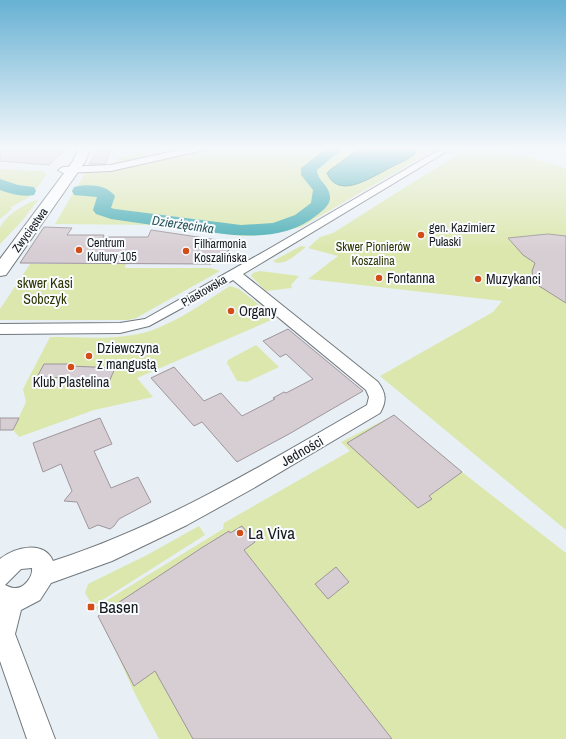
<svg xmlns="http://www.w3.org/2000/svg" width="566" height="739" font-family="'Archivo Narrow',sans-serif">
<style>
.green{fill:#dbe7ac}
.water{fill:#47adb4;stroke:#398186}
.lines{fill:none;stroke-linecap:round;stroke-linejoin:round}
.river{fill:#47adb4;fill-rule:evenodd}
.building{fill:#d7ced3;stroke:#9e969b}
.street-casing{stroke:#71787d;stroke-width:2}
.secondary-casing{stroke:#71787d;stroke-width:2}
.street{fill:#fff;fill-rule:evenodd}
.secondary{fill:#fff;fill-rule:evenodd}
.poi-dot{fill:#d34d18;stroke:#f9fcff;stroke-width:1.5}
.labels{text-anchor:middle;stroke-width:4;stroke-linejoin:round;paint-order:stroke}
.far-poi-label{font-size:12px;fill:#171a1c;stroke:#f9fcff;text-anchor:start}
.far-street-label{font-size:12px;fill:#171a1c;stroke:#f9fcff}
.far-park-label{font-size:12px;fill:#2e3400;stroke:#f9fcff}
.far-water-label{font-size:13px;font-style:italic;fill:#295659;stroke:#f9fcff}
.poi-label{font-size:14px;fill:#171a1c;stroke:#f9fcff;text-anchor:start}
.park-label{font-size:14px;fill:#2e3400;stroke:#f9fcff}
.street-label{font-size:14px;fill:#171a1c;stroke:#f9fcff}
.near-poi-label{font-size:17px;fill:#171a1c;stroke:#f9fcff;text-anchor:start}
</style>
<rect width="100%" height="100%" fill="#e8f0f6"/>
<g class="green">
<path d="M222,147H439L301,227L263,235L242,236L157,225L55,224L85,173H105Z"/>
<path d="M469,147H493L566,168V530L380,376L493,312L502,301L308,279L338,256L308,248L320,237L333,233Z"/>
<path d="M143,152L146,159L115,165L118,158L126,156V153Z"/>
<path d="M0,169L42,171L47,174L31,196L11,207L12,209L0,219Z"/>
<path d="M38,200L22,221L0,244C0,239 0,232 0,228C3,217 28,201 38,200Z"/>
<path d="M301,246L306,247C297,253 284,268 273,261Z"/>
<path d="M30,264H126L125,268H211L220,271L136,318L128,320H0V309Z"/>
<path d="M260,271L299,276L291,285L292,288L266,291L251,276L253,273Z"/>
<path d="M230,286L239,289L276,318L137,378L153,397L94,410L19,437L13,430L26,402L23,389L50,337C84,337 120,341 153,330C180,320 206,301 230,286Z"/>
<path d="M256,345L279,367L247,382L237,381L227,363L228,360Z"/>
<path d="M394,415L462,472L566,553V739H159L135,694L96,607L223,529L224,523L350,451L341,442Z"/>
<path d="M199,526L205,535L93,606L85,593L88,584L147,555Z"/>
</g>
<path class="water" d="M362,147H412L415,154C406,161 394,165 384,171C368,179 338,199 327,173L330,170Z"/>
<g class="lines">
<g class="river">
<path d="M328,147H345L317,170C317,181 331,186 330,199C329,206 322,211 317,215C280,245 230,235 187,229C162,226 136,223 111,219L96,214L93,210L97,197L74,195L72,191L74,187C87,184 106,184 115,196L111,208L115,209L241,225L273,223L295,215L311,203L313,190L301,175V168Z"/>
<path d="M0,179L18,185L34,187L36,191L34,195C22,197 11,194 0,190Z"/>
</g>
</g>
<g class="building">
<path d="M29,147H68L49,165L0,161V150H26Z"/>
<path d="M98,150H111L105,164H89Z"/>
<path d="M44,227L72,228L67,235H104L103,237H148L151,230L238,243L211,264L20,263Z"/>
<path d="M548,234L566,236V303L539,286L533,277L532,271L535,263L523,255L508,238Z"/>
<path d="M288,329L363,391L289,434L237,462L202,422L194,426L151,378L174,367L204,401L221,393L242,416L275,399L273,398L284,392L286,393L313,379L286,354L280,357L263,341Z"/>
<path d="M44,364H71L70,366L115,368L109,382L68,381L69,378L37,377Z"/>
<path d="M394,415L462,472L429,496L432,499L418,508L347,443Z"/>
<path d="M0,418H19L13,430H0Z"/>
<path d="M100,418L112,444L94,451L111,488L138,477L151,502L119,519L114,526L110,529L98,525L89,529L77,502L64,501L72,491L61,464L43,472L33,443Z"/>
<path d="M242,526L255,542L244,550L392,739H193L155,671L134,686L98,616L203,547L229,531L230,533Z"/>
<path d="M336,567L349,582L328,599L315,584Z"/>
</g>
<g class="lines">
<defs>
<g id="street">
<path d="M192,147H208L204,150L111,171L63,173L58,170L63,167L111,165Z"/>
<path d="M444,147H454L243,274L378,382C386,393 387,401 380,413L252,489L187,525L112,561L51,583L40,600L21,610L15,634L55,739H27L0,661V559C15,547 44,540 53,561C165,525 266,463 367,405L369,397L366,390L233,280L149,326L120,333L0,334V324L120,323L145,319L267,250ZM32,568C33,577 24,589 14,588C11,588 8,586 5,585L21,569Z"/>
</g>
<path id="secondary" d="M79,147H89L90,149L85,162L6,275L0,276V259L73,161Z"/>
</defs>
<use href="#street" class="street-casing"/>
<use href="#secondary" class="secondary-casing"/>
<use href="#street" class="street"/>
<use href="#secondary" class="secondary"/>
</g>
<linearGradient id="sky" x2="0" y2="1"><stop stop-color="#67b1d3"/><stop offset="0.59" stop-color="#f5f8fb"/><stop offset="1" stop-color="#f5f8fb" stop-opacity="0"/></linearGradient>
<rect width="566" height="251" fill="url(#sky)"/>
<g class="poi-dot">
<circle cx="421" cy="235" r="4"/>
<circle cx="79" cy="250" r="4"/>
<circle cx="186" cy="251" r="4"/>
<circle cx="379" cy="278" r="4"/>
<circle cx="478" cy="279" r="4"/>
<circle cx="231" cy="311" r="4"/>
<circle cx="89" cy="356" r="4"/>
<circle cx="71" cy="367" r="4"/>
<circle cx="240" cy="533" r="4"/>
<rect x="87" y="603" width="8" height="8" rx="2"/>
</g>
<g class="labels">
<g class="far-poi-label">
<text x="429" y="232">gen. Kazimierz<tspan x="429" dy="14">Pułaski</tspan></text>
<text x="87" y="247">Centrum<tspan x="87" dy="14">Kultury 105</tspan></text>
<text x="194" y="248">Filharmonia<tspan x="194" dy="14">Koszalińska</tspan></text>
</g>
<g class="far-street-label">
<text transform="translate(30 230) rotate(-54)" y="4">Zwycięstwa</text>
<text transform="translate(204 291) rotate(-30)" y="4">Piastowska</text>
</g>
<g class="far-park-label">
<text x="373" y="251">Skwer Pionierów<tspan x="373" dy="14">Koszalina</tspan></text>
</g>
<g class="far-water-label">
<text transform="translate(183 224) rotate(8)" y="5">Dzierżęcinka</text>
</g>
<g class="poi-label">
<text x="387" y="283">Fontanna</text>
<text x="486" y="284">Muzykanci</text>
<text x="239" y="316">Organy</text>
<text x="97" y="353">Dziewczyna<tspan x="97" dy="16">z mangustą</tspan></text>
<text x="71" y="387" text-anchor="middle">Klub Plastelina</text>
</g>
<g class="park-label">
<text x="45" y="288">skwer Kasi<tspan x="45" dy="16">Sobczyk</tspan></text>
</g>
<g class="street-label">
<text transform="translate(302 451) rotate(-30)" y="5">Jedności</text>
</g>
<g class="near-poi-label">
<text x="248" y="539">La Viva</text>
<text x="99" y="613">Basen</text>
</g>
</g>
</svg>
